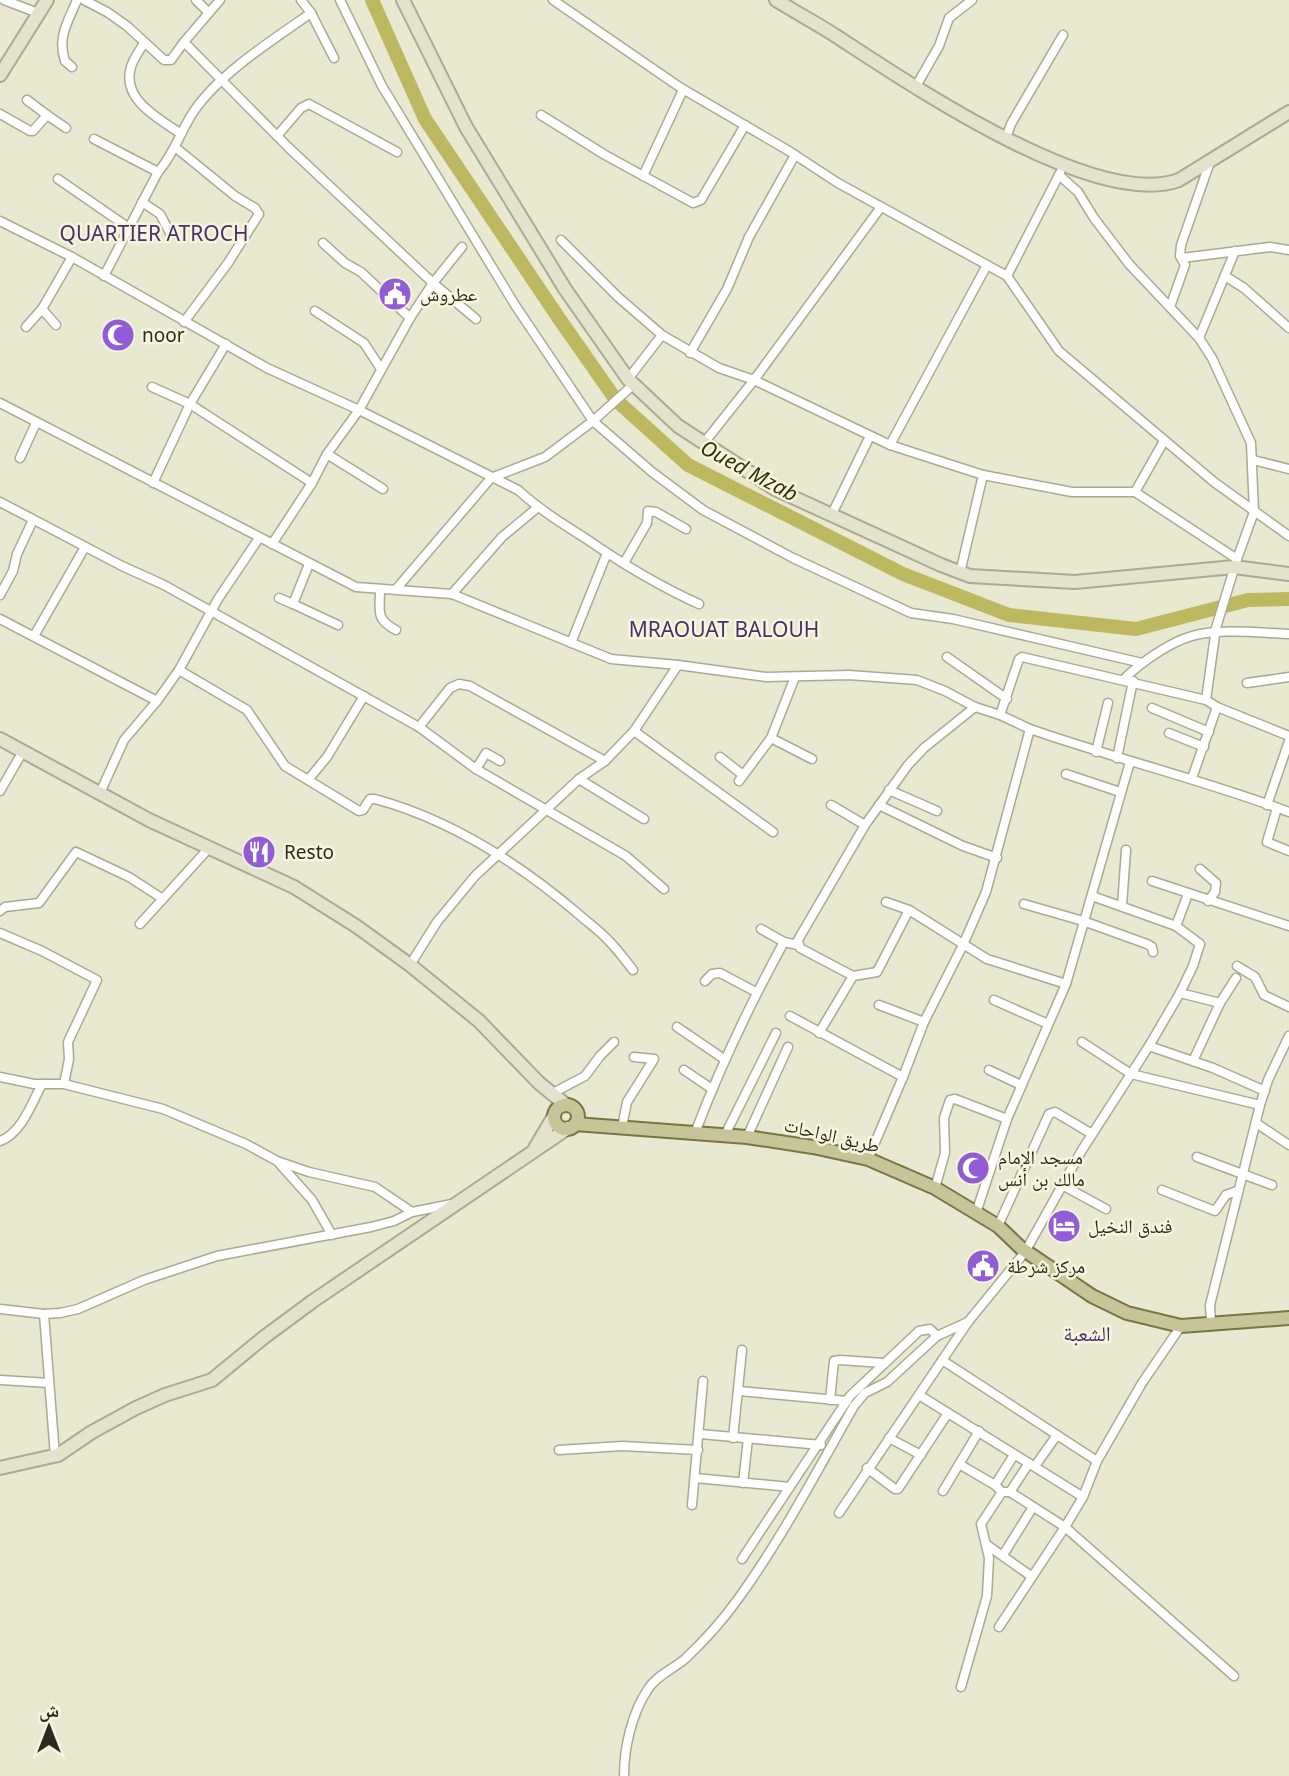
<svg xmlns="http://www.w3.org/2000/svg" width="1289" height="1776" font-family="'Noto Sans','Noto Naskh Arabic',sans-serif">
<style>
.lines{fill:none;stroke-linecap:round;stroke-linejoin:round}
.river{stroke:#bdb760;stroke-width:14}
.street-casing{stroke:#aaa992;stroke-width:11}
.secondary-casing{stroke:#aaa992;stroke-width:16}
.primary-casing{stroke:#787542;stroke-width:16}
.street{stroke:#fff;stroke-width:8}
.secondary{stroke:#e3e2cc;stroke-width:12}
.primary{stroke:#c7c498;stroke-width:12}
.labels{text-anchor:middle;stroke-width:5;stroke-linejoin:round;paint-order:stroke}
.poi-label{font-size:19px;fill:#2a2a21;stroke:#f7f6dd;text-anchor:start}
.street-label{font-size:19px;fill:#2a2a21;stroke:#f7f6dd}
.neighbourhood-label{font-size:21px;fill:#49306b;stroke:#f7f6dd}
.water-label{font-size:21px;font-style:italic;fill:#34310a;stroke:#f7f6dd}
</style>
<rect width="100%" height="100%" fill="#e9e8d0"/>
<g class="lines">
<path class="river" d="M372,0L425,119L558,317L616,400L688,465L903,574L1009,615L1136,629L1248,600L1289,599"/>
<defs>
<g id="street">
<path d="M4,0L38,13"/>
<path d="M84,0L107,12L127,26L164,60H171L184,42L288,147L433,283L476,319"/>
<path d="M196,0L208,12"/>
<path d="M301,0L311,13L334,58"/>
<path d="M340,0L382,86L515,305L593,421L652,472L703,510L793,558L911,613L953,619L1142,663"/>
<path d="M553,0L681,88L789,151L838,183L1007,276L1059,351L1214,482L1289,536"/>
<path d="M184,42L220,0"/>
<path d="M144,43C140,50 133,59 131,67C121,100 160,119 181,134"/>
<path d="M72,67L65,61C57,37 68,22 77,0"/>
<path d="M915,88L939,46L949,18L972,0"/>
<path d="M27,100L47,115"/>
<path d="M0,114L30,131H33L47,115L66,128"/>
<path d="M541,115L605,155L693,203L701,200L745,125"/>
<path d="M277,136L301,108L309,104L397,152"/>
<path d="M1006,138L1011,124L1063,35"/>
<path d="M94,139L158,172"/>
<path d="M175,147L235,196L255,208L259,214L228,263L184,322"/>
<path d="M1059,175L1078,192L1094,218L1129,264L1199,338L1212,358L1251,443L1254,512L1237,559L1216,628L1206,700L1217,707L1289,736"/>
<path d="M643,176L683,90"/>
<path d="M58,179L129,228"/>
<path d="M142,202L160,214L170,233"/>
<path d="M0,221L72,257L267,368L359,410L518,490C539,509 561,523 585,538C621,563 659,586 699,604"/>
<path d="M561,240L618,297L662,335"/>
<path d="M323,243L345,263L361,272L410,318"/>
<path d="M1182,258L1270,247L1289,250"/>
<path d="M104,276L158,172C174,154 181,130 194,111C220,73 274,39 311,13"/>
<path d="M1007,276L1060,173"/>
<path d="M1225,276L1244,288L1289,328"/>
<path d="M1170,307L1185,265L1180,256L1181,245L1210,162"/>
<path d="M42,309L56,325"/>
<path d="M315,311L364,343L381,369"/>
<path d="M26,327L42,309L72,257"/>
<path d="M1199,338L1235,251"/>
<path d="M690,353L727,289L749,237L795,155"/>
<path d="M628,379L662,335L719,368L754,380L881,207"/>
<path d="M152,387L190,404L312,483"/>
<path d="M0,403L356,587L452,594L611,659L678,665"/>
<path d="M704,443L754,380L890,445L983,475L1072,492H1135L1237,559"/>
<path d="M890,445L987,265"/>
<path d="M327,454L383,489"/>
<path d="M20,458L36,423"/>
<path d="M1253,460L1289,469"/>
<path d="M153,483L190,404L226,344"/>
<path d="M1135,492L1164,441"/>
<path d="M0,502L122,566L164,585L419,727L476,769L626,856L664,889"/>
<path d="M832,514L870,436"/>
<path d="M272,544L312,483L327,454L359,410L410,318L433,283L462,247"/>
<path d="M624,563L647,523L648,511L656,512L686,529"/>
<path d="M309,564L293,604L338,625"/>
<path d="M960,573L983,475"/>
<path d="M397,588L491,478L545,457L593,421L633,385"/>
<path d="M380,590C380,611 375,619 396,630"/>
<path d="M452,594L502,537L537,508"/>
<path d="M0,595L13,571L17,554L33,520"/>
<path d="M279,598L293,604"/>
<path d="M0,619L157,701"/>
<path d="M34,636L85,547"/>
<path d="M571,643L607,553"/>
<path d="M947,657L1007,699"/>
<path d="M179,670L247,710L285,766L359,811L363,810L370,799H375C449,819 518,863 576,912C587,922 599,930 609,941C618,950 625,960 633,970"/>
<path d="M1124,679C1140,663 1170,642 1192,636C1218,628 1261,633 1289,634"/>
<path d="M1247,683L1289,677"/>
<path d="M1152,708L1209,732"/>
<path d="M1000,715L1019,659L1022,657L1206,700"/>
<path d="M419,727L450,688L459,684L470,686L605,761"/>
<path d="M1030,729C1116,759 1204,780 1289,812"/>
<path d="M634,731L773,832"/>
<path d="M1169,733L1204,747"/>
<path d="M771,738L812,759"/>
<path d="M1096,752L1108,703"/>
<path d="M720,757L743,775"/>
<path d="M1117,758L1133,681"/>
<path d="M476,769L486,753L500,761"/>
<path d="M1066,774L1120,792"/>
<path d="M1192,778L1217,707"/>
<path d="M579,779L644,819"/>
<path d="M308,780L327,757L364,696"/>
<path d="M739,781L771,738L795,677"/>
<path d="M889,790L937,811"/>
<path d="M0,791L23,751"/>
<path d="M100,793L124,740L157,701L179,670L218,599L259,538"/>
<path d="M831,805L865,825"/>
<path d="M879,805L963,846L997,858"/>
<path d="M1267,805L1289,741"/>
<path d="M1277,808L1267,842L1289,851"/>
<path d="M1200,869L1216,883L1215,892L1208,901"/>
<path d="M1152,881L1289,926"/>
<path d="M886,902L909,910L987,959L1066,984"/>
<path d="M1024,904L1083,921L1147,944L1152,947L1153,952"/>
<path d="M1122,906L1126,850"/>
<path d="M0,911L5,907L39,903L76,852L129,877L163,899"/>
<path d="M140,924L209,848"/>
<path d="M1176,926L1188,894"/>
<path d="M761,929L784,942L798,945"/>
<path d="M0,933L42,951L97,980L68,1042L69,1059L64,1084"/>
<path d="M410,965L437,922L475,876L579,779L605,761L634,731L678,665L766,677L849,675L917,680L945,691L975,707L1000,715L1030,729L986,892L963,945L924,1022L903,1077L868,1159"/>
<path d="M1237,966L1255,977L1264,995L1289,1007"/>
<path d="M853,976L800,948L798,940L865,825L908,765L924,748L975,707"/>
<path d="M705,981L712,974L720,973L756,992"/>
<path d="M1180,993L1220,1003"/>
<path d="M994,1000L1048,1024"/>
<path d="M879,1005L924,1022"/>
<path d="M790,1016L903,1077"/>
<path d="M677,1027L724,1059"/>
<path d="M819,1033L853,976L877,972L909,910"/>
<path d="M1082,1042L1131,1074L1260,1105"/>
<path d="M1149,1046L1213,1068L1265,1091"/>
<path d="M1193,1061L1220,1003L1236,978"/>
<path d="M684,1070L712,1089"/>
<path d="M989,1070L1021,1085"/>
<path d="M0,1077L34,1084H64L163,1109L246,1144L277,1161L309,1172L375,1187L412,1212L452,1204"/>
<path d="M551,1094L585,1076L600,1056L614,1042"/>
<path d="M1256,1123L1289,1145"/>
<path d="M622,1127L627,1102L654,1059L634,1057"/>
<path d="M695,1133C720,1067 750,1004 784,942"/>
<path d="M725,1135L776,1033"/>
<path d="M747,1137L788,1047"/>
<path d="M0,1141C21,1134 32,1103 42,1084"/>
<path d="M1197,1157L1272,1185"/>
<path d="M279,1163L312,1200L332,1235"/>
<path d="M1062,1185L1106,1209"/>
<path d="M935,1188L945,1153L944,1118L950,1100L955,1099L1007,1119"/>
<path d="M1162,1190L1215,1211L1226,1195L1237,1191"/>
<path d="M976,1213L1007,1119L1066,984L1130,762"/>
<path d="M998,1226L1049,1114L1055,1112L1092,1134"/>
<path d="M0,1309L44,1314L60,1313L78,1309L144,1280L217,1256L371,1227L394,1221L412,1212"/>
<path d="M44,1314L55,1456"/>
<path d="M1211,1323L1210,1305L1260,1105L1268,1080L1289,1036"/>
<path d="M942,1360L1097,1461"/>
<path d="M0,1380L49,1383"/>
<path d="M739,1391L847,1401"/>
<path d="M919,1395L1083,1497"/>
<path d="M830,1400L834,1361L840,1360L883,1363"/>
<path d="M700,1434L821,1445"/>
<path d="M733,1438L742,1350"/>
<path d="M889,1438L921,1455"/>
<path d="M559,1450L622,1446L698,1450"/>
<path d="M959,1464L995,1485L1002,1492H1010L1065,1527L1234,1676"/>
<path d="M1035,1466L1057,1435"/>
<path d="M867,1468L895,1489H898L948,1413"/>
<path d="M695,1478L790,1487"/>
<path d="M743,1483L748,1439"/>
<path d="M995,1485L1014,1455"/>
<path d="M943,1491L979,1431"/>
<path d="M1010,1492L1029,1463"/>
<path d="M692,1505L703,1381"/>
<path d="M839,1513L968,1322L1025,1252L1082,1150L1149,1046L1180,993L1193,966L1200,944L1176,926L1092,896"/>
<path d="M987,1545L1031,1576"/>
<path d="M1003,1555L1033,1507"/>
<path d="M742,1559L850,1396L919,1331L930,1329L937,1336"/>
<path d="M999,1627L1065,1527L1083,1497L1097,1461L1142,1383L1181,1326"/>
<path d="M961,1687L987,1596L989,1558L981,1524L1002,1492"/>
<path d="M624,1776C624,1747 632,1713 648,1689C656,1676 673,1669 685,1659C704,1641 723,1620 738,1599C782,1538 817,1471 854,1406L865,1393L887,1382L937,1336L968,1322"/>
</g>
<g id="secondary">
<path d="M403,0L466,127L565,289L628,379L678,426L775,489L941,565L970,576L1075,582L1234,567L1289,574"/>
<path d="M776,0C795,12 816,23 836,36C907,82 1095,211 1179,180L1289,112"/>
<path d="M0,75L47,0"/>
<path d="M0,739L149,820L294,887L356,926L410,965L479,1021L539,1083L566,1105"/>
<path d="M535,1148L554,1116"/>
<path d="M0,1468L58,1455L92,1432L136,1408L165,1395L212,1380L263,1338L313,1301L568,1128"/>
</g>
<g id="primary">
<circle cx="566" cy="1117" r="12"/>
<path d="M575,1124L747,1137L813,1147L868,1159L935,1188L998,1226L1021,1248L1092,1296L1127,1313L1181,1326L1289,1318"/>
</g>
</defs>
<use href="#street" class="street-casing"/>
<use href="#secondary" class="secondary-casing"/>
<use href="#primary" class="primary-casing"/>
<use href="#street" class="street"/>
<use href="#secondary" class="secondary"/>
<use href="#primary" class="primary"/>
</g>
<defs>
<symbol id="civic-disc" viewBox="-11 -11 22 22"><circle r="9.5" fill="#915cd5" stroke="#f7f6dd"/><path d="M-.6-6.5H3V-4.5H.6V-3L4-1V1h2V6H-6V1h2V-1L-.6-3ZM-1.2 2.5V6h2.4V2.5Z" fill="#fff"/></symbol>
<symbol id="mosque-disc" viewBox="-11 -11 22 22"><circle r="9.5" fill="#915cd5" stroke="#f7f6dd"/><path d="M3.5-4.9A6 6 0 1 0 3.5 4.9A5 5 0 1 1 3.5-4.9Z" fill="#fff"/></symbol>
<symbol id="restaurant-disc" viewBox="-11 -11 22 22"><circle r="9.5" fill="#915cd5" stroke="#f7f6dd"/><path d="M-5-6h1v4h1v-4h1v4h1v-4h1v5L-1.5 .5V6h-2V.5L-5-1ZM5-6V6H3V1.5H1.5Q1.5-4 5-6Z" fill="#fff"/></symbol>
<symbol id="hotel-disc" viewBox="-11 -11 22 22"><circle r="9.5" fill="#915cd5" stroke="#f7f6dd"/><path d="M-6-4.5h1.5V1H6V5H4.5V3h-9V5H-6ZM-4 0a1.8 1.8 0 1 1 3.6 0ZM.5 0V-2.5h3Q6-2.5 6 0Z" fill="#fff"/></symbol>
</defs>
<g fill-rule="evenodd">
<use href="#civic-disc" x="376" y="275" width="38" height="38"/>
<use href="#mosque-disc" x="99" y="316" width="38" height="38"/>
<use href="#restaurant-disc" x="240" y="833" width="38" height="38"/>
<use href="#mosque-disc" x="954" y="1149" width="38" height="38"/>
<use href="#hotel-disc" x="1045" y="1207" width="38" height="38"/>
<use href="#civic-disc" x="964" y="1247" width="38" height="38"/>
</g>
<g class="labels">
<g class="poi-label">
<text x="420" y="301">عطروش</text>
<text x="142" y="342">noor</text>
<text x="284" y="859">Resto</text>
<text x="998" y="1164">مسجد الإمام<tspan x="998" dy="22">مالك بن أنس</tspan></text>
<text x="1088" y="1233">فندق النخيل</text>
<text x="1007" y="1273">مركز شرطة</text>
</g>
<g class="street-label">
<text transform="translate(832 1135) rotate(13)" y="7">طريق الواحات</text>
</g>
<g class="neighbourhood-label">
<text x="154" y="241">QUARTIER ATROCH</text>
<text x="724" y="637">MRAOUAT BALOUH</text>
<text x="1087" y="1341">الشعبة</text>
</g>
<g class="water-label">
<text transform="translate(749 471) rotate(28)" y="7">Oued Mzab</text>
</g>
</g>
<g transform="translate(49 1727)" stroke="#f7f6dd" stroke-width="5" paint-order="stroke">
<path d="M0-5L12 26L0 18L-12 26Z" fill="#2a2a21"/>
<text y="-10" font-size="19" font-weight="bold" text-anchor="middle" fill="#2a2a21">ش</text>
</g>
</svg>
